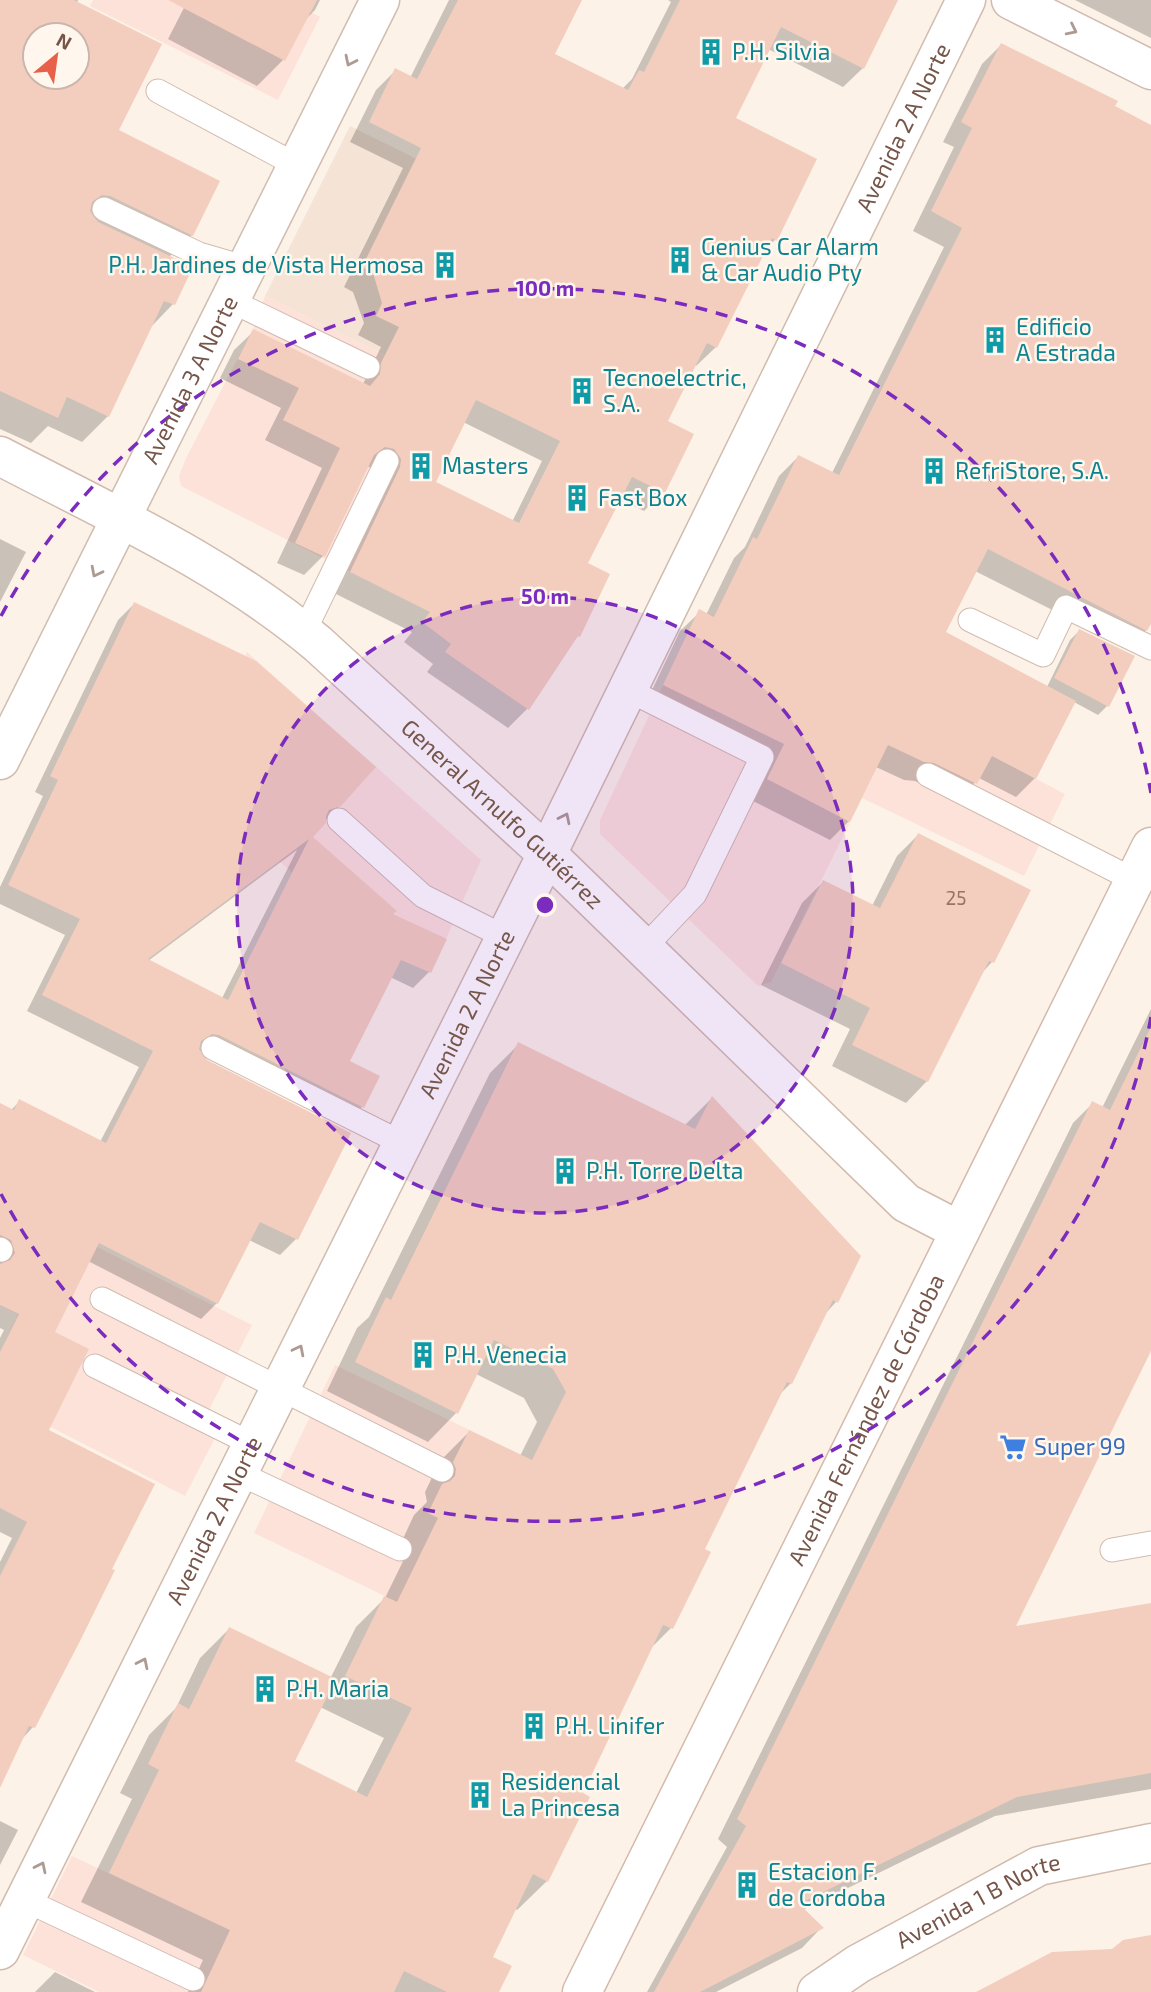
<svg xmlns="http://www.w3.org/2000/svg" width="1151" height="1992" font-family="'Exo 2',sans-serif">
<style>
.residential{fill:#f5e3d5}
.commercial{fill:#fde2da}
.shadow{fill:#0003;fill-rule:evenodd}
.building{fill:#f3cebe;fill-rule:evenodd}
.lines{fill:none;stroke-linecap:round;stroke-linejoin:round}
.service-casing{stroke:#d1bbaf;stroke-width:25}
.minor-casing{stroke:#d1bbaf;stroke-width:41}
.tertiary-casing{stroke:#d1bbaf;stroke-width:41}
.secondary-casing{stroke:#d4baac;stroke-width:41}
.service{stroke:#fff;stroke-width:23}
.minor{stroke:#fff;stroke-width:38}
.tertiary{stroke:#fff;stroke-width:38}
.secondary{stroke:#fff;stroke-width:38}
.oneway{stroke:#ad9a92}
.ring{fill:none;stroke:#7b2cbf;stroke-width:3.5;stroke-dasharray:12 9}
.labels{text-anchor:middle;stroke-width:5;stroke-linejoin:round;paint-order:stroke}
.number-label{font-size:19px;fill:#967467}
.culture-label{font-size:23px;fill:#0d838f;stroke:#fff7ee;text-anchor:start}
.street-label{font-size:23px;fill:#77564a;stroke:#fff7ee}
.shop-label{font-size:23px;fill:#366cbe;stroke:#fff7ee;text-anchor:start}
.centre{fill:#7b2cbf;stroke:#fff7ee;stroke-width:3.5}
.ring-label{font-size:21px;text-anchor:middle;font-weight:bold;fill:#7b2cbf;stroke:#fff7ee;stroke-width:5;stroke-linejoin:round;paint-order:stroke}
</style>
<rect width="100%" height="100%" fill="#fdf2e7"/>
<path class="residential" d="M350,126L560,230L476,400L265,296Z"/>
<g class="commercial">
<path d="M93,0H287L320,17L278,100L90,6Z"/>
<path d="M265,296L476,400L382,588L181,486L179,476L186,458L253,329Z"/>
<path d="M699,609L905,710L1065,794L1024,876L862,798L771,982L758,986L600,834V820Z"/>
<path d="M247,652L481,860L431,973L378,949L184,776Z"/>
<path d="M0,1198L252,1325L209,1410L216,1436L185,1496L0,1401V1352L18,1314L0,1305Z"/>
<path d="M335,1365L532,1460L451,1628L254,1533Z"/>
<path d="M72,1856L289,1958L358,1992H99L23,1955Z"/>
</g>
<g class="shadow">
<path d="M0,0H78L77,3L117,131L192,235L169,257L191,267L173,304L149,329L108,416L82,442L48,426L31,443L0,429ZM35,35H77V77H35Z"/>
<path d="M188,0H320L315,10L304,21L283,60L257,86L168,39Z"/>
<path d="M449,0H580L553,55L622,89L632,79L671,2L668,0H893L863,68L843,87L768,49L734,119L775,240L764,250L716,347L696,366L694,365L666,421L663,492L644,511L619,499L586,564L608,575L578,636L570,645L527,709L508,728L427,672L433,664L404,642L412,632L332,592L379,472L367,466L323,556L304,575L277,563L322,468L265,440L281,408L220,378L234,350L254,331L363,384L381,347L358,335L364,323L353,292L344,287L403,168L350,142L376,90L396,70L410,78ZM463,422L542,461L512,522L433,483Z"/>
<path d="M1075,0H1151V38Z"/>
<path d="M1001,45L1151,126V622L1147,629L1128,648L975,571L944,633L1047,687L1070,640L1079,631L1107,706L1098,715L1074,702L1035,778L1016,797L979,778L957,802L915,781L904,780L876,767L849,821L830,840L749,799L766,763L645,705L680,631L700,612L706,615L734,558L745,547L779,476L798,457L832,473L944,247L913,231L954,147L943,142L982,64Z"/>
<path d="M0,539L26,552L0,602Z"/>
<path d="M134,604L340,805L310,837L391,915L444,940L429,972L413,988L390,977L347,1062L362,1107L346,1123L199,1051L206,1062L349,1134L296,1239L280,1255L249,1240L217,1303L201,1319L88,1261L52,1333L33,1727L21,1740L0,1784V1562L12,1538L0,1532V1338L4,1330L0,1328V1105L10,1111L20,1101L100,1142L139,1067L27,1011L65,935L0,904V887L43,796L35,792L118,620ZM297,850L222,998L148,961Z"/>
<path d="M918,835L1028,890L992,962L981,974L927,1081L906,1103L832,1066L850,1029L761,985L802,903L823,882L872,906L897,856Z"/>
<path d="M1151,1009V1347L1013,1629L1151,1605V1789L995,1816L803,1910L821,1928L802,1948L716,1992H647L727,1847L718,1839L1073,1123L1093,1103L1102,1108Z"/>
<path d="M519,1044L684,1126L712,1098L836,1302L825,1314L791,1383L779,1395L702,1550L671,1628L649,1650L580,1794L547,1881L517,1910L514,1908L490,1957L497,1992H188L203,1960L81,1902L132,1799L120,1793L149,1735L176,1708L200,1658L229,1629L330,1679L356,1627L385,1598L410,1547L401,1543L414,1515L427,1502L425,1492L440,1461L469,1432L520,1456L537,1422L524,1398L476,1374L457,1412L428,1442L327,1391L357,1328L369,1317L490,1073ZM320,1707L384,1738L356,1793L293,1762Z"/>
<path d="M0,1821L18,1830L0,1865Z"/>
<path d="M55,1972L95,1992H35Z"/>
</g>
<g class="building">
<path d="M0,0H74L162,44L119,130L220,181L193,236L110,196L102,195L92,202L90,211L98,222L193,267L175,305L164,301L109,417L67,397L58,418L0,391ZM35,35H77V77H35Z"/>
<path d="M168,0H317L285,61Z"/>
<path d="M458,0H582L555,54L628,90L639,70L644,72L680,0H898L864,69L781,27L736,118L817,159L777,241L772,238L717,348L707,343L668,421L694,434L665,493L632,477L588,563L610,574L580,637L578,636L529,710L445,652L451,644L422,622L430,612L350,572L400,467L401,459L394,449L385,447L374,455L325,557L295,543L340,448L283,420L299,388L238,359L253,329L370,386L380,374L381,363L399,327L376,316L382,303L373,273L362,267L421,148L369,122L395,68L417,79ZM476,400L560,441L519,523L436,482Z"/>
<path d="M1001,43L1118,101L1115,106L1151,125V624L1147,631L988,549L946,632L1076,701L1036,779L992,756L977,784L934,763L924,762L888,745L850,822L767,779L784,744L663,685L699,609L714,617L753,537L757,539L798,455L839,475L962,228L931,211L972,128L961,122Z"/>
<path d="M134,602L256,661L376,767L341,806L329,810L326,816V823L313,837L397,911L393,914L447,939L431,973L401,960L350,1061L380,1076L364,1108L219,1035L212,1034L201,1041L199,1049L207,1060L351,1133L298,1240L260,1222L218,1304L99,1243L55,1332L89,1349L49,1430L155,1484L112,1569L115,1570L81,1639L35,1728L29,1726L0,1788V1576L27,1522L0,1508V1352L19,1314L0,1305V1264L10,1260L15,1253L11,1240L0,1235V1103L14,1110L19,1099L106,1143L153,1051L42,995L80,919L8,885L58,780L50,776ZM309,839L228,1000L148,959Z"/>
<path d="M1079,629L1135,656L1109,707L1054,678Z"/>
<path d="M918,833L1031,890L994,963L989,961L928,1082L852,1045L870,1008L781,963L823,880L880,908Z"/>
<path d="M1151,1027V1351L1016,1626L1151,1603V1773L1017,1797L799,1904L824,1928L700,1992H654L746,1826L737,1819L1092,1101L1110,1110Z"/>
<path d="M518,1042L695,1129L712,1096L861,1256L838,1303L833,1300L792,1384L787,1382L705,1549L711,1552L673,1629L663,1625L583,1793L590,1797L548,1882L533,1874L493,1957L512,1966L499,1992H447L404,1971L394,1992H201L230,1930L109,1873L159,1770L148,1764L178,1703L189,1709L229,1627L336,1679L295,1761L367,1797L412,1708L345,1676L384,1596L397,1602L438,1518L428,1513L442,1484L450,1481L455,1476L456,1469L453,1462L469,1430L532,1460L566,1392L553,1369L494,1340L458,1414L355,1362L386,1297L391,1300Z"/>
<path d="M1151,1935V1992H976L1052,1952L1112,1949L1123,1940Z"/>
</g>
<g class="lines">
<defs>
<g id="service">
<path d="M158,91L298,166"/>
<path d="M104,209L199,254L247,268"/>
<path d="M231,301L368,367"/>
<path d="M970,620L1043,655L1066,607L1151,648"/>
<path d="M304,632L387,461"/>
<path d="M628,690L762,757L695,894L643,949"/>
<path d="M928,775L1134,880"/>
<path d="M339,820L423,896L505,937"/>
<path d="M213,1048L402,1143"/>
<path d="M0,1249L1,1250"/>
<path d="M102,1299L442,1470"/>
<path d="M95,1366L252,1444"/>
<path d="M238,1473L400,1549"/>
<path d="M1112,1550L1151,1543"/>
<path d="M25,1900L193,1979"/>
</g>
<g id="minor">
<path d="M1011,0L1151,70"/>
<path id="s1" d="M0,760L380,0"/>
<path id="s2" d="M0,1950L547,854L966,0"/>
</g>
<g id="tertiary">
<path id="s3" d="M0,456C109,513 223,564 318,644L547,854L906,1203L960,1231"/>
<path id="s4" d="M817,1992L858,1964L1039,1866L1151,1843"/>
</g>
<g id="secondary">
<path id="s5" d="M582,1992L1151,847"/>
</g>
</defs>
<use href="#service" class="service-casing"/>
<use href="#minor" class="minor-casing"/>
<use href="#tertiary" class="tertiary-casing"/>
<use href="#secondary" class="secondary-casing"/>
<use href="#service" class="service"/>
<use href="#minor" class="minor"/>
<use href="#tertiary" class="tertiary"/>
<use href="#secondary" class="secondary"/>
</g>
<defs><path id="oneway-chevron" d="M-2-3.5L2.5 0L-2 3.5" fill="none" stroke-width="1.6" stroke-linecap="round" stroke-linejoin="round" transform="scale(1.75)"/></defs>
<g class="oneway">
<use href="#oneway-chevron" transform="translate(1072 30) rotate(26)"/>
<use href="#oneway-chevron" transform="translate(350 61) rotate(116)"/>
<use href="#oneway-chevron" transform="translate(96 572) rotate(117)"/>
<use href="#oneway-chevron" transform="translate(565 818) rotate(-64)"/>
<use href="#oneway-chevron" transform="translate(299 1350) rotate(-63)"/>
<use href="#oneway-chevron" transform="translate(143 1663) rotate(-64)"/>
<use href="#oneway-chevron" transform="translate(41 1867) rotate(-64)"/>
</g>
<circle cx="545" cy="905" r="308" fill="#7b2cbf" fill-opacity=".12"/>
<g class="ring">
<circle cx="545" cy="905" r="308"/>
<path d="M1151 1017A616 616 0 0 1 1 1194M1 616A616 616 0 0 1 1151 793"/>
</g>
<defs>
<symbol id="building-bare" viewBox="-9 -9 18 18"><path d="M-4-6H4V6H1V3H-1V6H-4ZM-2.5-4.3h1.7v1.8h-1.7ZM.8-4.3h1.7v1.8H.8ZM-2.5-1h1.7V.8h-1.7ZM.8-1h1.7V.8H.8Z" fill="#0f9aa8" stroke="#fff7ee" stroke-width="2.5" paint-order="stroke"/></symbol>
<symbol id="supermarket-bare" viewBox="-9 -9 18 18"><path d="M-6-5.5h2.5l.6 2H6L4.5 2H-2.5L-4.4-4H-6ZM-1.5 3.2a1.3 1.3 0 1 0 .1 0ZM3 3.2a1.3 1.3 0 1 0 .1 0Z" fill="#3f7fe0" stroke="#fff7ee" stroke-width="2.5" paint-order="stroke"/></symbol>
</defs>
<g fill-rule="evenodd">
<use href="#building-bare" x="692" y="33" width="38" height="38"/>
<use href="#building-bare" x="661" y="241" width="38" height="38"/>
<use href="#building-bare" x="426" y="246" width="38" height="38"/>
<use href="#building-bare" x="976" y="321" width="38" height="38"/>
<use href="#building-bare" x="563" y="372" width="38" height="38"/>
<use href="#building-bare" x="402" y="447" width="38" height="38"/>
<use href="#building-bare" x="915" y="452" width="38" height="38"/>
<use href="#building-bare" x="558" y="479" width="38" height="38"/>
<use href="#building-bare" x="546" y="1152" width="38" height="38"/>
<use href="#building-bare" x="404" y="1336" width="38" height="38"/>
<use href="#supermarket-bare" x="994" y="1428" width="38" height="38"/>
<use href="#building-bare" x="246" y="1670" width="38" height="38"/>
<use href="#building-bare" x="515" y="1707" width="38" height="38"/>
<use href="#building-bare" x="461" y="1776" width="38" height="38"/>
<use href="#building-bare" x="728" y="1866" width="38" height="38"/>
</g>
<g class="labels">
<g class="number-label">
<text x="956" y="905">25</text>
</g>
<g class="culture-label">
<text x="732" y="60">P.H. Silvia</text>
<text x="701" y="255">Genius Car Alarm<tspan x="701" dy="26">&amp; Car Audio Pty</tspan></text>
<text x="424" y="273" text-anchor="end">P.H. Jardines de Vista Hermosa</text>
<text x="1016" y="335">Edificio<tspan x="1016" dy="26">A Estrada</tspan></text>
<text x="603" y="386">Tecnoelectric,<tspan x="603" dy="26">S.A.</tspan></text>
<text x="442" y="474">Masters</text>
<text x="955" y="479">RefriStore, S.A.</text>
<text x="598" y="506">Fast Box</text>
<text x="586" y="1179">P.H. Torre Delta</text>
<text x="444" y="1363">P.H. Venecia</text>
<text x="286" y="1697">P.H. Maria</text>
<text x="555" y="1734">P.H. Linifer</text>
<text x="501" y="1790">Residencial<tspan x="501" dy="26">La Princesa</tspan></text>
<text x="768" y="1880">Estacion F.<tspan x="768" dy="26">de Cordoba</tspan></text>
</g>
<g class="street-label">
<text dy="8" stroke="none"><textPath href="#s2" startOffset="2034">Avenida 2 A Norte</textPath></text>
<text dy="8" stroke="none"><textPath href="#s1" startOffset="425">Avenida 3 A Norte</textPath></text>
<text dy="8" stroke="none"><textPath href="#s3" startOffset="621">General Arnulfo Gutiérrez</textPath></text>
<text dy="8" stroke="none"><textPath href="#s2" startOffset="1046">Avenida 2 A Norte</textPath></text>
<text dy="8" stroke="none"><textPath href="#s5" startOffset="639">Avenida Fernández de Córdoba</textPath></text>
<text dy="8" stroke="none"><textPath href="#s2" startOffset="480">Avenida 2 A Norte</textPath></text>
<text dy="8" stroke="none"><textPath href="#s4" startOffset="186">Avenida 1 B Norte</textPath></text>
</g>
<g class="shop-label">
<text x="1034" y="1455">Super 99</text>
</g>
</g>
<circle cx="545" cy="905" r="10" class="centre"/>
<g class="ring-label">
<text x="545" y="296">100 m</text>
<text x="545" y="604">50 m</text>
</g>
<g transform="translate(56 56) rotate(29)"><circle r="33" fill="#fff7ee" stroke="#c9b7ac" stroke-width="2"/>
<path d="M0-5L12 26L0 18L-12 26Z" fill="#e85f4a"/>
<text y="-10" font-size="19" font-weight="bold" text-anchor="middle" fill="#77564a">N</text>
</g>
</svg>
